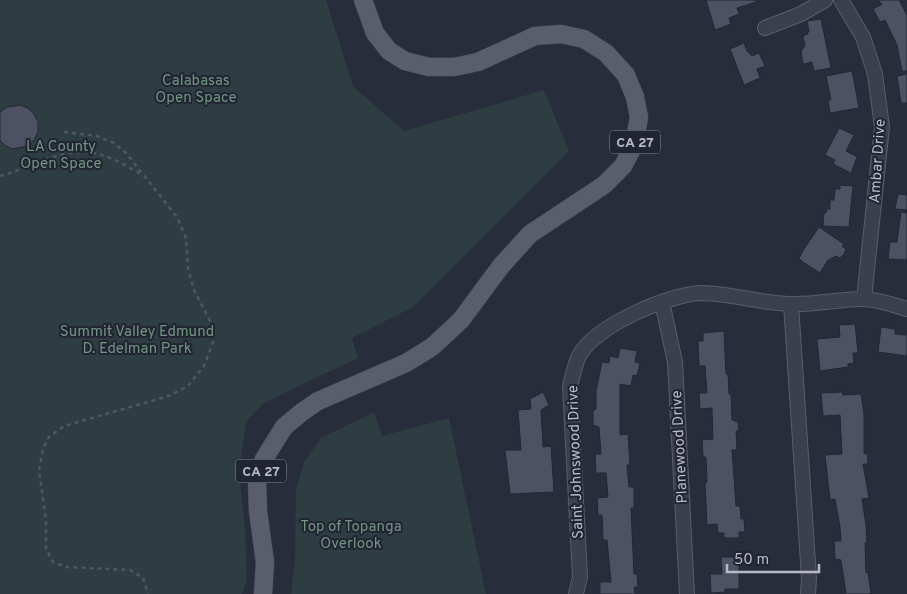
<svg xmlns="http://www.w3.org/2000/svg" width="907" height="594" font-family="Overpass,sans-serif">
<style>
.green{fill:#2e3d41}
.building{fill:#4d5163;stroke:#232634}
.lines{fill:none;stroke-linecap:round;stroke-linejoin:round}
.minor-casing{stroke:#5a5d6a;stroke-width:16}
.major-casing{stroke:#454856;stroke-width:19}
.path{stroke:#4c595e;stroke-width:2.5;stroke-dasharray:4 4;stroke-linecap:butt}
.minor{stroke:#3c3f4d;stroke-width:14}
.major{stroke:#5a5e6c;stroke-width:18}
.labels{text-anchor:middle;stroke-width:4;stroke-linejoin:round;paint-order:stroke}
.shield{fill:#212432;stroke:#8b8e9a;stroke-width:1}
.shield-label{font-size:14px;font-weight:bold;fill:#b8bbc7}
.park-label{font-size:15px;fill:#729581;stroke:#212432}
.street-label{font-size:15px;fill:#b8bbc7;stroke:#212432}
</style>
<rect width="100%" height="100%" fill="#282d3c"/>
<g class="green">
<path d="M0,0H326L353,86L404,131L544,90L569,151L413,307L352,338L358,358L290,390L263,404L246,422L239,471L245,530L247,580L242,594H0Z"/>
<path d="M374,412L382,436L449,418L486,594H291L295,560L296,491L304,462L321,438Z"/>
</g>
<g class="building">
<path d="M706,0H756V2L737,8L739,14L729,18L731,24L715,30Z"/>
<path d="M878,0H899L907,15V71H902L897,45L885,20L880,22L873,9L882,4Z"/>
<path d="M821,19L831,68L814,71L812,62L803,64L801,51L805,46L803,36L808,34L807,32H809L807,21Z"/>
<path d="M744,43L747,51L752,56L759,53L765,66L757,69L760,78L744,85L730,49Z"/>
<path d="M852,71L859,108L830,113L828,100H831L826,76Z"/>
<path d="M907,74V103H901L897,76Z"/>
<path d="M20,105L28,108L34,114L38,122V132L34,140L27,146L13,149L6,146L0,141V112L7,107Z"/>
<path d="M839,128L854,135L846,151L857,157L851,173L833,164L835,160L825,155Z"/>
<path d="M840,185L853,186L849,227L823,226L824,213H826L827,209H830V200H834L835,189H840Z"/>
<path d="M898,194L907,195V210L895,209Z"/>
<path d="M901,212L907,213V260L888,259L890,242H897Z"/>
<path d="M819,227L844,244L842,246L846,249L844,254L840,258L836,256L828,260L820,273L803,262L799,258L804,249Z"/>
<path d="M855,324L858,353H853L854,363L848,364V367L820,371L817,339L840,337L839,325Z"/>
<path d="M881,327L895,329V334L907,335V356L878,352Z"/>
<path d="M724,331L726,374H728L729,394H731L732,420L738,422L739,431H736L737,450H732L736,506H740L741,519H744L745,532H739V538H724V533H718L717,524L707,525L705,484L707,482L706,457H703L702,440L713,439L712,408L700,409L699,393H707L705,366H699L698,341H703V333Z"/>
<path d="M620,348L637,351L635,362L640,363L637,376L633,375L631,386L620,384V435L628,434L630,465H627L629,487H634V508H631L634,574H637L638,587H634L635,594H600V582H611L607,540H603L602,515H598L597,498L608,497L606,473H596L595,454H601L599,427L593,425V411L596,409V391L602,362L609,363L610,356L618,358Z"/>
<path d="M543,392L549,405L541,410L543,447L551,446L554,492L510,494L505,450H521L518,410L531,409L530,399Z"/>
<path d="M842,392L843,395L861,394L864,414V454L867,453L868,464H863L869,498L862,499L866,525L867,543H865L866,573L868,572L871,594H846L841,560L835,559L834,541H841L840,527L835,499L830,500L825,455L842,454L840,415L823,416L821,393Z"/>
<path d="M721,557H739V589H725V592L711,593L710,574H722Z"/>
</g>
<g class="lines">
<defs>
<g id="minor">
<path d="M841,0L863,37L875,74L882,127L864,299"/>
<path d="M765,28L801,14L825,0"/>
<path d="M662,302L675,362L687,594"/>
<path d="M791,304L809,578L808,594"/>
<path d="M576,594L580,577L570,386C573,375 575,363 580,354C597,325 671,293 703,293C733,294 761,303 790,304C814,305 839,299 862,299C877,299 893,305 907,309"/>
</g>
<path id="major" d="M263,594L265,562L258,511L257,481L264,459L284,427L302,412L318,401L406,363L432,347L461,320L501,266L530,234L604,185L623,166L634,145L639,117L635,97L626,75L606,53L584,39L561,34L535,36L478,62L454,67H429L405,61L389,51L375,33L363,0"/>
</defs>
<use href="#minor" class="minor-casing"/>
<use href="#major" class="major-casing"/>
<g class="path">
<path d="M64,132L97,136L114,143L126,153L177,217L186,238L188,268L194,290L211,323L213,342L204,366L188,386L169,396L64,426L49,437L43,449L39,470L46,520V549L53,562L66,567L130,570L143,578L148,594"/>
<path d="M0,176C27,169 56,151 85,152C106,153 125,165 142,175"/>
</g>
<use href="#minor" class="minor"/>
<use href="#major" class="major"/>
</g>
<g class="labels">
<g class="shield">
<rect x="610" y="130.5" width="50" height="23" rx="4"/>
<rect x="236" y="459.5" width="50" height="23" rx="4"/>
</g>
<g class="shield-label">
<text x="635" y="147">CA 27</text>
<text x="261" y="476">CA 27</text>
</g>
<g class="park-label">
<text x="196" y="85">Calabasas<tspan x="196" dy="17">Open Space</tspan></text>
<text x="61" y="151">LA County<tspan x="61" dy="17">Open Space</tspan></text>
<text x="137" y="336">Summit Valley Edmund<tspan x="137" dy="17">D. Edelman Park</tspan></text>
<text x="351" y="531">Top of Topanga<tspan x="351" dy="17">Overlook</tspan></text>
</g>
<g class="street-label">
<text transform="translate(877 161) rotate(-86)" y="5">Ambar Drive</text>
<text transform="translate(679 447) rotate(-93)" y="5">Planewood Drive</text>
<text transform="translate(575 462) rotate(-92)" y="5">Saint Johnswood Drive</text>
</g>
</g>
<path d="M727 564v8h92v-8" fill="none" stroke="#b8bbc7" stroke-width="2.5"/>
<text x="734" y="564" font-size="15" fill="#b8bbc7" stroke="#212432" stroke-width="4" paint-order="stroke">50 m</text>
</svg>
